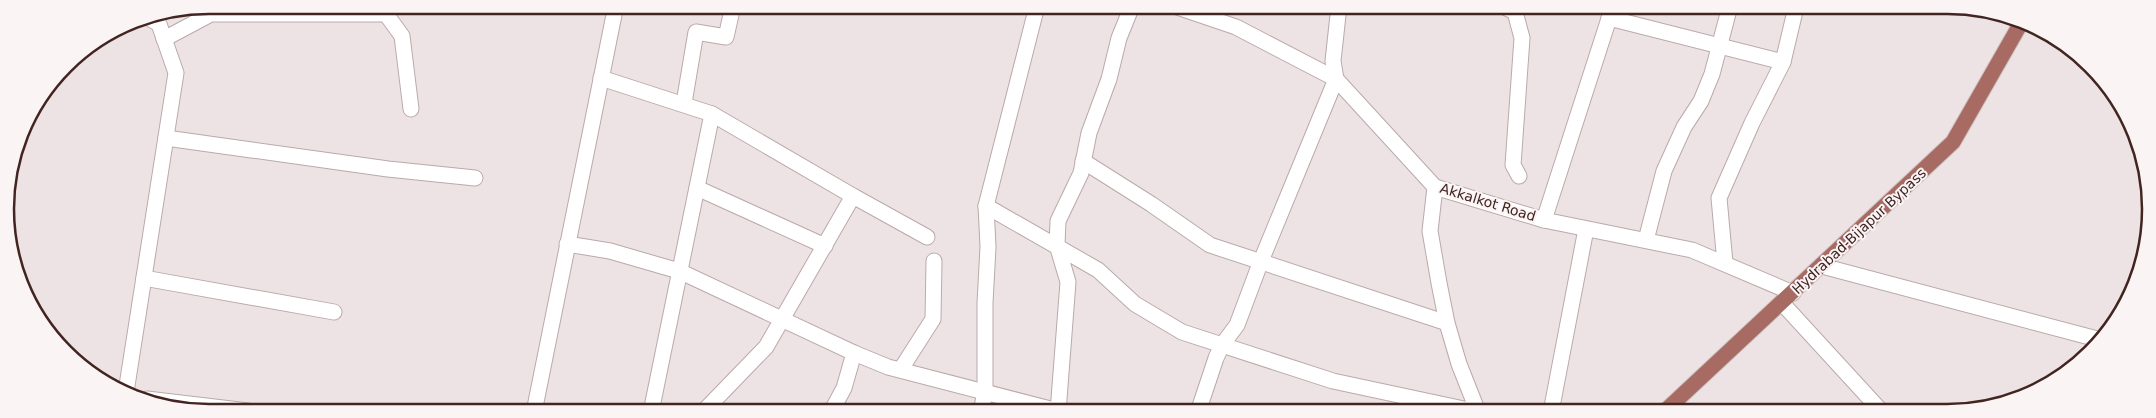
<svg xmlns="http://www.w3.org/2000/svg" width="2156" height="418" font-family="'DejaVu Sans',sans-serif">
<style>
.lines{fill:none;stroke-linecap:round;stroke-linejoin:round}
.minor-casing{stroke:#baaaaa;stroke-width:17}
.major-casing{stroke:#cac2c1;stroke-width:17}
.minor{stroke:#fff;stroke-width:15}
.major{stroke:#a86b64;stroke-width:15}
.labels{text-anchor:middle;stroke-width:4;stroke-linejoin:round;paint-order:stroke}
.street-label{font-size:14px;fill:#422421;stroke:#faf4f5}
.rim{fill:none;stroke:#422421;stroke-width:2.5}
</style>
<rect width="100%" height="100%" fill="#eee3e4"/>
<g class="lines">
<defs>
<g id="minor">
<path d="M384,5L386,14L402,36L411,109"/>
<path d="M1174,6L1236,27L1336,79L1435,187L1544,220L1692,250L1793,293"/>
<path d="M1502,6L1515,12L1522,38L1513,165L1519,176"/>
<path d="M1609,18L1783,62"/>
<path d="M164,39L211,14H386"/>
<path d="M601,78L712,114L651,412"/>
<path d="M684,103L696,32L726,37L733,6"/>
<path d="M166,138L388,169L475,178"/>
<path d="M1083,161L1151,204L1210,245L1447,323"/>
<path d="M1435,187L1430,231L1439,283L1447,323L1459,364L1478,412"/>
<path d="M697,188L825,246"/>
<path d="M853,196L927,237"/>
<path d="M986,206L1098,270L1135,304L1182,332L1333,381L1478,412"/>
<path d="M1544,220L1613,6"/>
<path d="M1646,240L1664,171L1684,127L1701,101L1712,74L1730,6"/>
<path d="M567,244L610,251L679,271L854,353L888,367L1058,411"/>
<path d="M1725,263L1719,198L1752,123L1783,62L1796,7"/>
<path d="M1822,266L2101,340"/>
<path d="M144,278L334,312"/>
<path d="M1782,303L1882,412"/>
<path d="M901,369L933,319L934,261"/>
<path d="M126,392L176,73L159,24L147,17"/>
<path d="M147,399L248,411"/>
<path d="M534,412L616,5"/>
<path d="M703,412L766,347L853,196L712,114"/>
<path d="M831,412L844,388L854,353"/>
<path d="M981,412L985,392V303L988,247L986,206L1037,6"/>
<path d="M1058,412L1068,282L1057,245L1058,221L1081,173L1089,133L1109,79L1119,38L1132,6"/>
<path d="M1198,412L1216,358L1222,345L1237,325L1261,261L1336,79L1333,61L1339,6"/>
<path d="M1551,412L1586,229"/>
</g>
<path id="major" d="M1664,412L1953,142L2021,23"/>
</defs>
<use href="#minor" class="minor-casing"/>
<use href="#major" class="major-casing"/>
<use href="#minor" class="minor"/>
<use href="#major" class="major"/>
</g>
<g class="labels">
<g class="street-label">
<text transform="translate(1488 202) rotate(17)" y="5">Akkalkot Road</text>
<text transform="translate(1859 231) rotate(-43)" y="5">Hydrabad-Bijapur Bypass</text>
</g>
</g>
<path d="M0 0H2156V418H0ZM209 14H1947A195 195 0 0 1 2142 209V209A195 195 0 0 1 1947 404H209A195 195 0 0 1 14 209V209A195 195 0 0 1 209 14Z" fill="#faf4f5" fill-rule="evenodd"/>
<path class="rim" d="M209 14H1947A195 195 0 0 1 2142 209V209A195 195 0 0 1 1947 404H209A195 195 0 0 1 14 209V209A195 195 0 0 1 209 14Z"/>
</svg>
